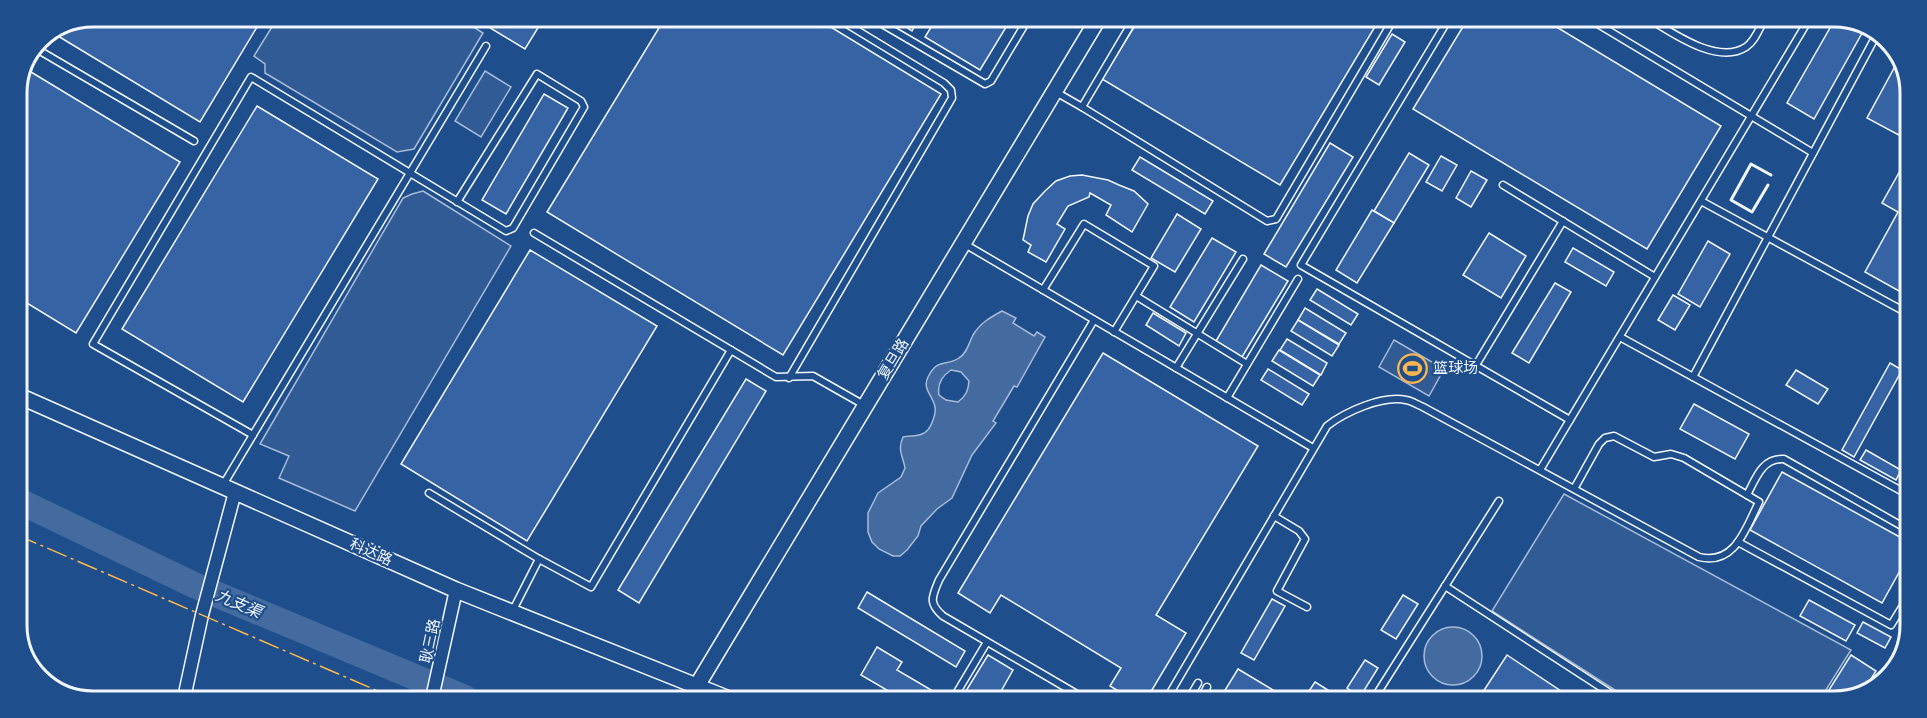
<svg xmlns="http://www.w3.org/2000/svg" width="1927" height="718" font-family="Helvetica,'Noto Sans SC',sans-serif">
<style>
.built{fill:#305b95;stroke:#a8bbd7;stroke-width:1.5}
.water{fill:#446ba0;stroke:#a8bbd7;stroke-width:1.5;fill-rule:evenodd}
.lines{fill:none;stroke-linecap:round;stroke-linejoin:round}
.stream{stroke:#446ba0;stroke-width:4.5}
.river{stroke:#446ba0;stroke-width:26}
.building{fill:#3563a3;stroke:#f2f6ff;stroke-width:1.5}
.service-casing{stroke:#f2f6ff;stroke-width:9}
.minor-casing{stroke:#f2f6ff;stroke-width:15}
.tertiary-casing{stroke:#f2f6ff;stroke-width:18}
.service{stroke:#1f4e8c;stroke-width:6}
.minor{stroke:#1f4e8c;stroke-width:12}
.tertiary{stroke:#1f4e8c;stroke-width:15}
.wall{stroke:#f2f6ff;stroke-width:3}
.power{stroke:#ffb74d;stroke-width:1.5;stroke-dasharray:21 4.5 3 4.5;stroke-linecap:butt}
.labels{text-anchor:middle;stroke-width:4.5;stroke-linejoin:round;paint-order:stroke}
.street-label{font-size:15px;fill:#f2f6ff;stroke:#1f4e8c}
.poi-label{font-size:15px;fill:#f2f6ff;stroke:#1f4e8c;text-anchor:start}
.water-label{font-size:16px;font-style:italic;fill:#f2f6ff;stroke:#1f4e8c}
.rim{fill:none;stroke:#f2f6ff;stroke-width:3}
</style>
<rect width="100%" height="100%" fill="#1f4e8c"/>
<g class="built">
<path d="M278,17H458L483,33L414,149L397,152L265,73V64L254,56Z"/>
<path d="M485,71L511,87L481,137L455,121Z"/>
<path d="M423,191L511,246L355,511L279,478L289,456L260,444L403,198L412,194Z"/>
<path d="M1394,340L1444,369L1429,396L1379,367Z"/>
<path d="M1564,494L1851,650L1819,701H1807L1797,696L1793,701H1632L1492,611Z"/>
</g>
<g class="water">
<path d="M1002,311L1016,318L1013,323L1034,336L1037,332L1045,337L1017,387L1014,386L993,421L996,423L972,455L952,498L937,509L921,526L918,536L907,550L900,556H893L879,549L872,542L868,532V513L878,493L901,477L905,468C903,456 897,450 903,437C909,435 916,437 922,434C928,432 931,426 933,420C942,399 920,393 928,377C938,357 946,367 959,358C967,353 969,343 973,335C980,323 991,317 1002,311ZM951,370L961,372L969,381C968,391 966,396 958,402L946,400L939,395C937,384 942,376 951,370Z"/>
<circle cx="1453" cy="656" r="29"/>
</g>
<g class="lines">
<path class="stream" d="M415,698L419,679"/>
<path class="river" d="M17,500L194,585L465,698"/>
</g>
<g class="building">
<path d="M93,16L263,17L200,122L53,33Z"/>
<path d="M472,17L544,18L525,49Z"/>
<path d="M665,18H816L941,94L783,355L547,212Z"/>
<path d="M892,18H919L912,31Z"/>
<path d="M936,19H1011L980,70L925,37Z"/>
<path d="M1139,19L1379,20L1280,185L1102,79Z"/>
<path d="M1467,20H1545L1721,126L1647,249L1413,109Z"/>
<path d="M1834,21H1859L1866,26L1814,119L1787,103Z"/>
<path d="M1392,34L1405,42L1379,85L1366,77Z"/>
<path d="M1899,59L1910,88V141L1867,118Z"/>
<path d="M26,69L180,162L76,333L17,297V89Z"/>
<path d="M544,94L568,108L506,214L482,200Z"/>
<path d="M257,106L378,179L243,402L122,329Z"/>
<path d="M1330,143L1353,157L1286,267L1264,254Z"/>
<path d="M1409,153L1429,165L1394,223L1374,211Z"/>
<path d="M1910,153L1909,295L1908,296L1865,272L1898,212L1882,203Z"/>
<path d="M1441,156L1457,165L1442,191L1426,182Z"/>
<path d="M1140,157L1213,201L1205,214L1132,170Z"/>
<path d="M1471,171L1487,180L1471,207L1456,198Z"/>
<path d="M1082,175L1108,180L1119,185L1134,191L1148,204L1132,232L1106,215L1111,205L1090,193L1089,197L1068,206L1057,224L1065,229L1046,262L1028,252L1031,245L1023,240L1028,216L1033,204L1045,191L1056,181L1070,176Z"/>
<path d="M1372,210L1394,223L1357,283L1336,270Z"/>
<path d="M1177,214L1201,229L1175,272L1151,258Z"/>
<path d="M1489,233L1526,256L1501,298L1463,275Z"/>
<path d="M1212,238L1236,252L1194,322L1170,307Z"/>
<path d="M1708,241L1730,254L1700,307L1678,294Z"/>
<path d="M1573,248L1614,272L1606,286L1565,262Z"/>
<path d="M530,250L657,326L527,541L401,464Z"/>
<path d="M1261,265L1288,281L1242,357L1216,341Z"/>
<path d="M1555,283L1571,292L1529,363L1512,353Z"/>
<path d="M1317,289L1358,314L1351,325L1310,300Z"/>
<path d="M1673,295L1690,305L1675,330L1658,320Z"/>
<path d="M1305,308L1346,333L1339,344L1298,320Z"/>
<path d="M1153,313L1186,333L1179,346L1146,325Z"/>
<path d="M1298,320L1339,345L1332,356L1291,331Z"/>
<path d="M1287,339L1327,363L1321,375L1280,350Z"/>
<path d="M1279,350L1320,375L1313,386L1272,361Z"/>
<path d="M1103,353L1258,446L1156,615L1186,633L1146,700H1133L1110,686L1121,668L1001,595L990,613L958,593Z"/>
<path d="M1890,363L1902,370L1854,457L1842,450Z"/>
<path d="M1268,369L1309,394L1302,405L1261,380Z"/>
<path d="M1796,370L1828,389L1818,404L1786,385Z"/>
<path d="M746,379L766,391L639,603L618,590Z"/>
<path d="M1694,404L1749,434L1735,459L1680,429Z"/>
<path d="M1866,450L1901,470L1896,480L1860,460Z"/>
<path d="M1782,472L1907,541V558L1882,603L1750,530Z"/>
<path d="M867,592L965,651L956,667L858,608Z"/>
<path d="M1403,595L1418,604L1396,639L1381,630Z"/>
<path d="M1272,599L1285,606L1254,660L1241,653Z"/>
<path d="M1809,600L1855,625L1846,641L1800,616Z"/>
<path d="M1863,622L1891,637L1885,648L1857,633Z"/>
<path d="M877,647L902,662L897,670L938,694L935,699H902L861,675Z"/>
<path d="M988,655L1013,670L996,700L961,699Z"/>
<path d="M1507,655L1576,701H1477Z"/>
<path d="M1851,655L1876,671L1863,692L1834,701H1822Z"/>
<path d="M1365,660L1378,668L1360,697L1347,688Z"/>
<path d="M1238,669L1283,696L1280,700H1219Z"/>
<path d="M1315,682L1344,700H1303Z"/>
</g>
<g class="lines">
<defs>
<g id="service">
<path d="M872,18L985,84L991,81L1028,19"/>
<path d="M1134,19L1082,107L1267,221L1276,219L1393,20"/>
<path d="M1448,20L1301,265L1570,420"/>
<path d="M1591,20L1813,153"/>
<path d="M1651,20C1674,34 1718,65 1746,47C1755,41 1759,29 1764,20"/>
<path d="M35,48L194,141"/>
<path d="M1054,91L1082,107"/>
<path d="M1503,185L1655,277"/>
<path d="M1701,201L1909,314"/>
<path d="M534,233L776,377L813,376L864,405"/>
<path d="M963,243L1313,448"/>
<path d="M1043,290L1084,224L1154,266L1114,332"/>
<path d="M1136,296L1247,364"/>
<path d="M1620,337L1907,494"/>
<path d="M1476,365L1563,221"/>
<path d="M1176,368L1243,259"/>
<path d="M1693,377L1877,34"/>
<path d="M789,378L952,98L951,90L944,83L837,18"/>
<path d="M1227,398L1298,279"/>
<path d="M253,435L93,344L251,77C336,129 421,180 506,231L513,228L584,107L581,101L537,74L457,202"/>
<path d="M1540,470L1808,21"/>
<path d="M223,485L486,46"/>
<path d="M1901,491L1908,478"/>
<path d="M429,493L539,559L591,587L731,350"/>
<path d="M1747,495C1756,478 1762,458 1784,459L1907,529"/>
<path d="M1274,516L1299,531L1305,539L1277,591L1307,607"/>
<path d="M1738,542L1891,625L1907,599"/>
<path d="M1445,586L1622,701"/>
<path d="M512,612L539,559"/>
<path d="M953,699L987,642"/>
<path d="M1087,700L943,616C928,603 932,597 939,580L1094,320"/>
<path d="M1166,700L1327,426C1345,412 1382,395 1406,400C1412,401 1418,405 1423,407L1699,557C1735,566 1746,528 1759,502L1684,458L1671,454L1654,457L1614,436L1605,438L1599,444L1574,489"/>
<path d="M1188,700L1198,683"/>
<path d="M1200,700L1207,687"/>
<path d="M1373,700L1499,501"/>
</g>
<g id="minor">
<path d="M184,698L202,615L235,492"/>
<path d="M432,698L456,590"/>
</g>
<g id="tertiary">
<path d="M17,395L456,590L729,699"/>
<path d="M689,699L1098,19"/>
</g>
</defs>
<use href="#service" class="service-casing"/>
<use href="#minor" class="minor-casing"/>
<use href="#tertiary" class="tertiary-casing"/>
<use href="#service" class="service"/>
<use href="#minor" class="minor"/>
<use href="#tertiary" class="tertiary"/>
<path class="wall" d="M1768,185L1752,212L1731,200L1751,164L1771,175"/>
<path class="power" d="M17,535L394,698"/>
</g>
<defs>
<symbol id="stadium-ring" viewBox="-11 -11 22 22"><circle r="9.5" fill="#1f4e8c" stroke="#ffb74d" stroke-width="1.5"/><path d="M0-5a6.5 5 0 1 0 0 10a6.5 5 0 1 0 0-10ZM-3.5-1.8h7v3.6h-7Z" fill="#ffb74d"/></symbol>
</defs>
<g fill-rule="evenodd">
<use href="#stadium-ring" x="1396" y="352" width="33" height="33"/>
</g>
<g class="labels">
<g class="street-label">
<text transform="translate(893 359) rotate(-59)" y="5">复旦路</text>
<text transform="translate(371 552) rotate(24)" y="5">科达路</text>
<text transform="translate(430 641) rotate(-78)" y="5">耿三路</text>
</g>
<g class="poi-label">
<text x="1433" y="373">篮球场</text>
</g>
<g class="water-label">
<text transform="translate(239 603) rotate(23)" y="6">九支渠</text>
</g>
</g>
<path d="M0 0H1927V718H0ZM93 27H1834A66 66 0 0 1 1900 93V625A66 66 0 0 1 1834 691H93A66 66 0 0 1 27 625V93A66 66 0 0 1 93 27Z" fill="#1f4e8c" fill-rule="evenodd"/>
<path class="rim" d="M93 27H1834A66 66 0 0 1 1900 93V625A66 66 0 0 1 1834 691H93A66 66 0 0 1 27 625V93A66 66 0 0 1 93 27Z"/>
</svg>
